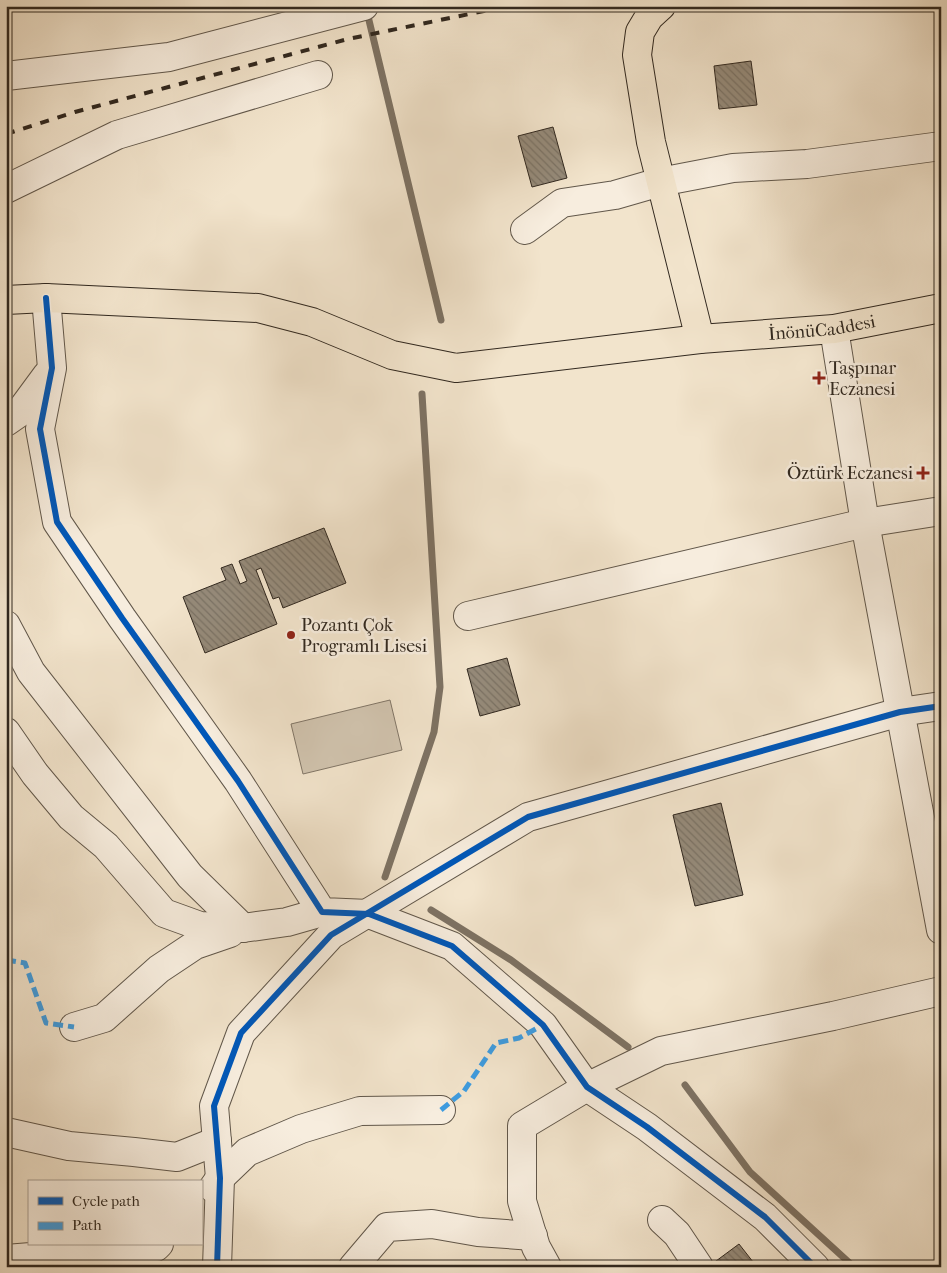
<svg xmlns="http://www.w3.org/2000/svg" width="947" height="1273" font-family="'IM FELL French Canon',serif">
<style>
.grass{fill:#d1c4af;stroke:#817667}
.lines{fill:none;stroke-linecap:round;stroke-linejoin:round}
.stream{stroke:#7d7263;stroke-width:7}
.building{fill:url(#building-back-hatch);stroke:#31281f}
.minor-casing{stroke:#61574a;stroke-width:30}
.major-casing{stroke:#31281f;stroke-width:30}
.minor{stroke:#f7edde;stroke-width:28}
.major{stroke:#f2e4cc;stroke-width:28}
.rail{stroke:#31281f;stroke-width:4;stroke-dasharray:9 9;stroke-linecap:butt}
.quiet{stroke:#3e9ce0;stroke-width:5;stroke-dasharray:10 5;stroke-linecap:butt}
.cycleway-casing{stroke:#f7edde;stroke-width:9}
.cycleway{stroke:#0057b8;stroke-width:6}
.poi-dot{fill:#8f2418;stroke:#f7edde;stroke-width:2}
.labels{text-anchor:middle;stroke-width:5;stroke-linejoin:round;paint-order:stroke}
.street-label{font-size:18px;fill:#31281f;stroke:#f7edde}
.poi-label{font-size:18px;fill:#31281f;stroke:#f7edde;text-anchor:start}
</style>
<defs>
<pattern id="building-back-hatch" width="6" height="6" patternUnits="userSpaceOnUse" patternTransform="scale(1.25)"><rect width="6" height="6" fill="#958a79"/><path d="M-1 5l2 2M0 0l6 6M5-1l2 2" fill="none" stroke="#7a7163"/></pattern>
</defs>
<rect width="100%" height="100%" fill="#f2e4cc"/>
<filter id="stains"><feTurbulence type="fractalNoise" baseFrequency=".004" numOctaves="4"/><feColorMatrix values="0 0 0 0 .2 0 0 0 0 .09 0 0 0 0 .02 0 0 0 .5 -.17"/></filter>
<radialGradient id="worn" r=".72"><stop offset=".6" stop-color="#630" stop-opacity="0"/><stop offset="1" stop-color="#630" stop-opacity=".3"/></radialGradient>
<path class="grass" d="M390,700L402,750L303,774L291,724Z"/>
<g class="lines">
<g class="stream">
<path d="M367,12L441,320"/>
<path d="M385,877L434,732L440,687L422,394"/>
<path d="M431,910L511,960L628,1047"/>
<path d="M685,1085L750,1172L854,1267"/>
</g>
</g>
<g class="building">
<path d="M751,61L757,105L719,109L714,66Z"/>
<path d="M553,127L567,178L532,187L518,136Z"/>
<path d="M324,528L346,583L283,608L279,597L273,599L261,568L256,570L277,624L205,653L183,597L226,580L221,568L232,564L240,584L247,581L239,561Z"/>
<path d="M507,658L520,705L480,716L467,669Z"/>
<path d="M721,803L743,895L695,906L673,815Z"/>
<path d="M739,1244L757,1267H714L712,1264Z"/>
</g>
<g class="lines">
<defs>
<g id="minor">
<path d="M6,76L169,57L364,6"/>
<path d="M6,189L117,135L318,75"/>
<path d="M525,230L562,203L615,195L660,182L733,168L807,164L941,146"/>
<path d="M46,298L52,368L40,429L57,522L122,618L238,781L322,912L369,914L452,946L543,1025L587,1087L647,1127L765,1217L815,1267"/>
<path d="M834,329L865,523L941,930"/>
<path d="M6,422L19,413L47,375"/>
<path d="M468,616L865,523L941,511"/>
<path d="M6,625L31,672L190,876L243,928"/>
<path d="M6,732L35,774L71,817L106,846L164,913L200,926L243,928L287,922L322,912"/>
<path d="M74,1027L104,1018L159,969L195,945L230,933"/>
<path d="M6,1132L69,1146L134,1152L177,1157L217,1141"/>
<path d="M213,1188L220,1178L247,1152L301,1129L360,1111L441,1110"/>
<path d="M662,1220L677,1234L699,1267"/>
<path d="M6,1259L156,1247L159,1244"/>
<path d="M217,1267L220,1178L214,1106L241,1033L331,935L528,817L900,712L941,706"/>
<path d="M353,1267L387,1227L432,1224L478,1232L533,1236"/>
<path d="M547,1267L536,1247L522,1201V1126L587,1087L661,1051L833,1016L941,991"/>
</g>
<g id="major">
<path d="M661,6L649,17L640,32L637,55L651,142L700,339"/>
<path id="s1" d="M6,300L46,298L258,308L312,322L392,355L456,368L700,339L834,329L941,308"/>
</g>
</defs>
<use href="#minor" class="minor-casing"/>
<use href="#major" class="major-casing"/>
<use href="#minor" class="minor"/>
<use href="#major" class="major"/>
<path class="rail" d="M6,134L75,112L348,39L508,6"/>
<g class="quiet">
<path d="M6,960L25,963L46,1023L74,1027"/>
<path d="M441,1110L464,1091L496,1043L519,1038L543,1025"/>
</g>
<defs>
<g id="cycleway">
<path d="M46,298L52,368L40,429L57,522L122,618L238,781L322,912L369,914L452,946L543,1025L587,1087L647,1127L765,1217L815,1267"/>
<path d="M217,1267L220,1178L214,1106L241,1033L331,935L528,817L900,712L941,706"/>
</g>
</defs>
<use href="#cycleway" class="cycleway-casing"/>
<use href="#cycleway" class="cycleway"/>
</g>
<g class="poi-dot">
<path d="M816.5 370.5h5v5h5v5h-5v5h-5v-5h-5v-5h5z"/>
<path d="M920.5 465.5h5v5h5v5h-5v5h-5v-5h-5v-5h5z"/>
<circle cx="291" cy="635" r="5"/>
</g>
<g class="labels">
<g class="street-label">
<text dy="6" stroke="none"><textPath href="#s1" startOffset="828">İnönüCaddesi</textPath></text>
</g>
<g class="poi-label">
<text x="829" y="374">Taşpınar<tspan x="829" dy="21">Eczanesi</tspan></text>
<text x="913" y="479" text-anchor="end">Öztürk Eczanesi</text>
<text x="301" y="631">Pozantı Çok<tspan x="301" dy="21">Programlı Lisesi</tspan></text>
</g>
</g>
<rect width="947" height="1273" fill="none" stroke="#f2e4cc" stroke-width="25"/>
<rect x="8" y="8" width="932" height="1258" fill="none" stroke="#31281f" stroke-width="2.5"/>
<rect x="12" y="12" width="922" height="1248" fill="none" stroke="#31281f"/>
<rect x="28" y="1180" width="175" height="65" fill="#f7edde" stroke="#a89e92"/>
<rect x="38" y="1197" width="25" height="8" fill="#0057b8" stroke="#a89e92"/>
<text x="72" y="1206" font-size="15" fill="#31281f">Cycle path</text>
<rect x="38" y="1222" width="25" height="8" fill="#3e9ce0" stroke="#a89e92"/>
<text x="72" y="1230" font-size="15" fill="#31281f">Path</text>
<rect width="100%" height="100%" filter="url(#stains)"/>
<rect width="100%" height="100%" fill="url(#worn)"/>
</svg>
